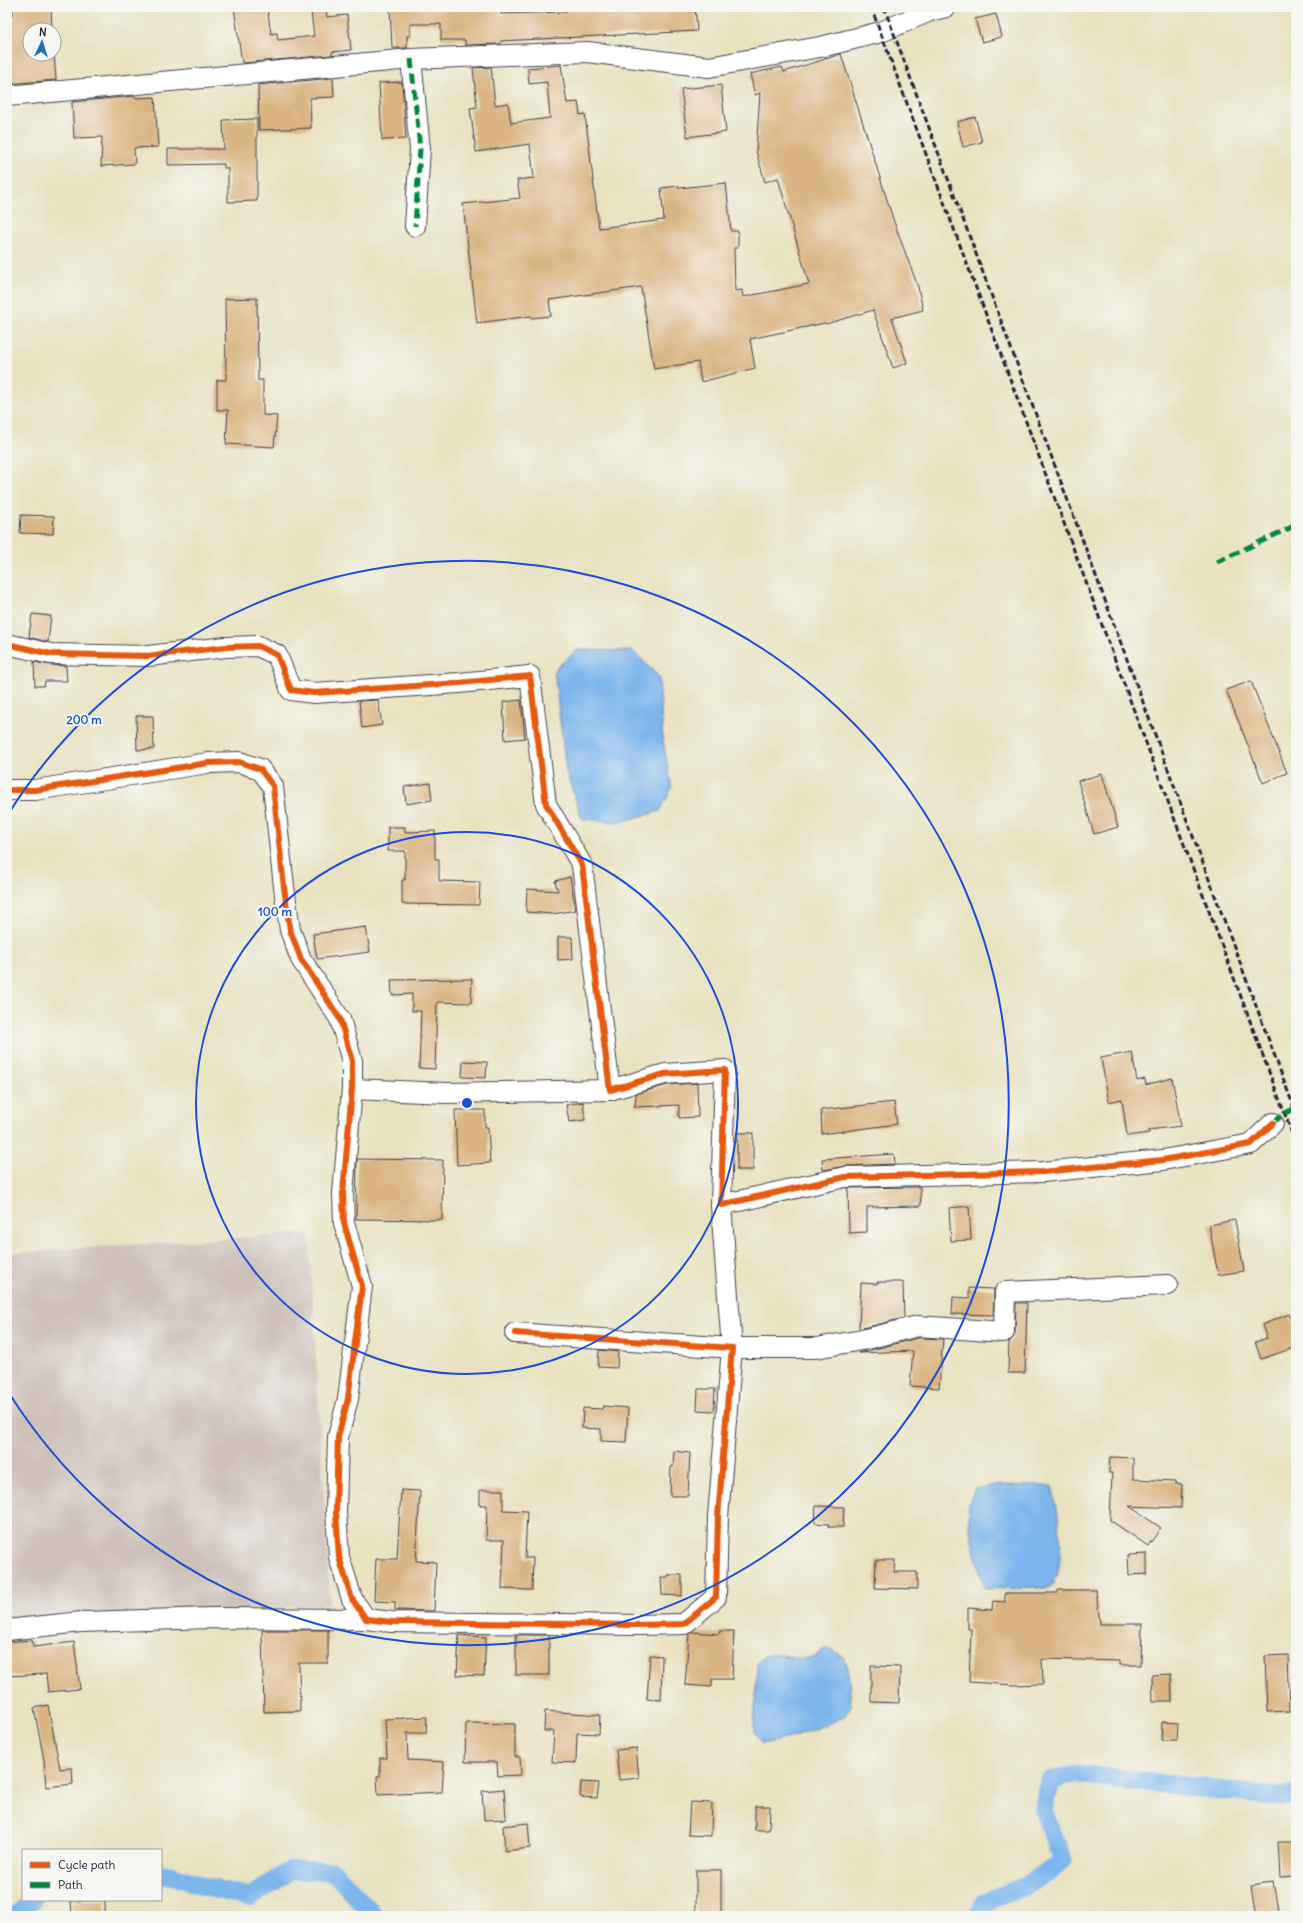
<svg xmlns="http://www.w3.org/2000/svg" width="1303" height="1923" font-family="Delius,sans-serif">
<style>
.industrial{fill:#cec1ba}
.water{fill:#7cb5ed;stroke:#4f6c94}
.lines{fill:none;stroke-linecap:round;stroke-linejoin:round}
.canal{stroke:#7cb5ed;stroke-width:19}
.building{fill:#dab583}
.minor-casing{stroke:#403f4f;stroke-width:22}
.minor{stroke:#fff;stroke-width:20}
.rail{stroke:#22223b;stroke-width:3;stroke-dasharray:6 3;stroke-linecap:butt}
.quiet{stroke:#00873e;stroke-width:5;stroke-dasharray:10 5;stroke-linecap:butt}
.cycleway-casing{stroke:#f6f6f2;stroke-width:8}
.cycleway{stroke:#e8590c;stroke-width:6}
.ring{fill:none;stroke:#1d4ed8;stroke-width:2}
.centre{fill:#1d4ed8;stroke:#f6f6f2;stroke-width:2}
.ring-label{font-size:12px;text-anchor:middle;font-weight:bold;fill:#1d4ed8;stroke:#f6f6f2;stroke-width:4;stroke-linejoin:round;paint-order:stroke}
</style>
<rect width="100%" height="100%" fill="#f6f6f2"/>
<filter id="ink" filterUnits="userSpaceOnUse"><feTurbulence type="fractalNoise" baseFrequency=".025" numOctaves="2"/><feDisplacementMap in="SourceGraphic" scale="8" xChannelSelector="R" yChannelSelector="G"/><feConvolveMatrix kernelMatrix="1 2 1 2 8 2 1 2 1" color-interpolation-filters="sRGB"/></filter>
<filter id="wash" filterUnits="userSpaceOnUse"><feTurbulence type="fractalNoise" baseFrequency=".012" numOctaves="4" result="noise"/><feDisplacementMap in="SourceGraphic" scale="16" xChannelSelector="R" yChannelSelector="G"/><feGaussianBlur stdDeviation="0.9" result="paint"/><feColorMatrix in="noise" values="0 0 0 0 0 0 0 0 0 0 0 0 0 0 0 0 0 1.4 0 .05"/><feComposite in="paint" operator="in"/></filter>
<g filter="url(#wash)">
<rect width="100%" height="100%" fill="#e8e2c1"/>
<path class="industrial" d="M309,1233L330,1604L7,1626V1253Z"/>
<g class="water">
<path d="M577,650L633,651L659,677L663,741L672,788L660,811L620,822L582,819L566,771L554,670Z"/>
<path d="M996,1485L1052,1486C1059,1514 1066,1556 1054,1584L1045,1588L985,1589C979,1570 965,1521 969,1503C970,1499 973,1494 975,1489Z"/>
<path d="M824,1649L832,1650L843,1656L848,1667L851,1706L844,1717L794,1737L762,1744L754,1729L757,1664L764,1656L778,1654L802,1659L814,1657Z"/>
</g>
<g class="lines">
<g class="canal">
<path d="M161,1874L171,1875L210,1888L250,1897L291,1870L333,1871L374,1916"/>
<path d="M16,1916L33,1900"/>
<path d="M977,1916L985,1902L1028,1885L1064,1860L1053,1838L1043,1809L1050,1781L1075,1774L1280,1797L1296,1795"/>
</g>
</g>
<g id="blocks">
<g class="building">
<path d="M12,7H51L52,30H30V54L54,53L56,80L7,84V15L13,14Z"/>
<path d="M234,7H267L271,34L277,33L278,40L314,36L311,12L326,11L327,17L347,15L351,50L332,52V55L242,63Z"/>
<path d="M390,7H482V8H501V14L566,12L565,7H695L697,31L501,41V44L465,45V40H441V24H410V36H407V48H392Z"/>
<path d="M996,14L1002,37L982,42L975,19Z"/>
<path d="M841,54L894,222L918,287L923,310L892,318L907,363L893,368L873,310L826,324L825,323L750,339L755,368L701,382L698,362L654,369L641,287L549,300L551,316L531,318V316L477,323L463,204L520,198L517,180L534,178L530,144L476,152L470,108L477,107L473,68L491,67L495,105L508,103L511,123L550,118L547,82L529,84L528,68L561,65L567,103L578,102L580,115L585,114L599,228L664,220L661,188L679,186V188L726,183L731,231H738V248H734L735,291L742,290L743,297L809,284L778,178L765,182L756,151L760,93L755,95L750,74L782,67L784,72Z"/>
<path d="M333,78L334,97L310,98L311,128L259,130L258,85Z"/>
<path d="M402,82L406,139L382,140L379,83Z"/>
<path d="M721,85L726,132L687,137L681,89Z"/>
<path d="M135,96V98L155,97L158,147L134,148L135,164L101,166L102,137L74,138L72,102Z"/>
<path d="M975,117L982,142L963,147L957,122Z"/>
<path d="M257,119V201L228,202V168H224V164L168,165V149H224L223,120Z"/>
<path d="M257,298L258,380H263V415L277,416L274,447L226,444L228,410H217V380H226L225,299Z"/>
<path d="M21,515L54,516L53,534L20,533Z"/>
<path d="M32,614L51,616L48,642L29,637Z"/>
<path d="M34,662L51,665L66,666L67,681H45L44,686H35Z"/>
<path d="M1251,681L1287,773L1263,783L1226,690Z"/>
<path d="M378,700L382,725L362,728L359,701Z"/>
<path d="M521,700L525,738L505,740L503,702Z"/>
<path d="M136,716H153L154,749L137,750Z"/>
<path d="M1102,774L1118,827L1094,834L1078,781Z"/>
<path d="M430,783L432,800L406,804L404,787Z"/>
<path d="M388,827H405V832L435,831V859H439V881L480,882L479,905L402,904V880H405V851H388Z"/>
<path d="M570,877L576,910L553,914L526,912L527,889L558,891L555,881Z"/>
<path d="M366,927L370,952L317,959L313,934Z"/>
<path d="M558,937H572L573,959L558,960Z"/>
<path d="M463,979H472L471,1003L437,1002L435,1069L419,1068L421,1011H412V994L392,995L391,980Z"/>
<path d="M1132,1052L1137,1081L1145,1079L1146,1085L1172,1078L1181,1126L1149,1130V1133L1127,1136L1122,1099L1109,1102L1101,1058Z"/>
<path d="M463,1061L487,1062L486,1078L462,1077Z"/>
<path d="M697,1083L698,1117L679,1118V1105L635,1107L636,1094L667,1085Z"/>
<path d="M583,1102L585,1120L569,1122L566,1105Z"/>
<path d="M894,1102L897,1124L822,1134L821,1110Z"/>
<path d="M455,1110H485V1127H488L490,1163L457,1165Z"/>
<rect x="737" y="1133" width="16" height="37"/>
<path d="M894,1154L895,1164L845,1166L823,1170L822,1159Z"/>
<path d="M357,1159L443,1160L442,1220L356,1219Z"/>
<path d="M920,1187L921,1206L867,1207V1232L849,1233L848,1188Z"/>
<path d="M969,1206L971,1240L951,1241L949,1208Z"/>
<path d="M1235,1220L1244,1271L1218,1275L1209,1225Z"/>
<path d="M877,1282H903L904,1318L859,1329L861,1283L877,1284Z"/>
<path d="M969,1288L994,1289L993,1315L952,1314L953,1297L969,1298Z"/>
<path d="M1016,1303H1027L1025,1373H1008L1009,1342L1013,1338L1015,1333Z"/>
<path d="M1289,1314L1296,1332V1347L1261,1359L1255,1342L1267,1338L1262,1325Z"/>
<path d="M919,1338L943,1339L939,1388L910,1386L913,1351L858,1353Z"/>
<path d="M599,1350L618,1352L617,1368L598,1367Z"/>
<path d="M698,1389H715L714,1411L697,1410Z"/>
<path d="M603,1406L628,1408L626,1442L601,1441V1429L582,1428L583,1408L602,1409Z"/>
<path d="M674,1451L690,1453L688,1496H670L671,1467H673Z"/>
<path d="M1110,1457L1133,1458V1479L1175,1481V1484H1182L1181,1508L1129,1506L1161,1528L1148,1546L1110,1520L1112,1473H1109Z"/>
<path d="M401,1490L420,1491L416,1561L436,1562L434,1611L395,1610V1602L374,1601L376,1559H397Z"/>
<path d="M480,1490H503V1510L527,1511L525,1558H533L532,1590L502,1589L504,1540H486L487,1505H480Z"/>
<path d="M816,1506L844,1507L843,1527H828L829,1524L815,1523Z"/>
<path d="M1147,1554V1574L1129,1575L1128,1555Z"/>
<path d="M876,1560H895L894,1572H917V1589L875,1588Z"/>
<path d="M668,1575H682V1596L662,1595L661,1577H668Z"/>
<path d="M1058,1590H1096L1100,1624H1142L1141,1665H1120V1661L1042,1659L1043,1684L1014,1685L969,1682L971,1629H968V1608L992,1610L993,1601L1005,1602V1593H1058Z"/>
<path d="M262,1630H328V1663H299L300,1711L264,1712Z"/>
<path d="M720,1631H734L732,1679H712V1687L685,1685L689,1634L692,1632L719,1634Z"/>
<path d="M459,1635L486,1637L484,1676L457,1675Z"/>
<rect x="516" y="1635" width="33" height="40"/>
<path d="M32,1640L33,1647L74,1642L80,1689L48,1692L46,1674L7,1676V1642Z"/>
<path d="M650,1655L662,1656L661,1700L647,1699Z"/>
<path d="M1288,1655L1290,1711L1267,1712L1265,1656Z"/>
<path d="M871,1666L900,1667L899,1703L871,1702Z"/>
<path d="M1171,1674L1172,1702H1153L1152,1675Z"/>
<path d="M48,1705L60,1769L72,1768L73,1784L46,1787L44,1760L34,1708Z"/>
<path d="M545,1711L600,1715L599,1734L577,1733L576,1763L552,1762L554,1731H544Z"/>
<path d="M427,1717L426,1733H407L408,1760L444,1762L442,1792L378,1795L377,1776H380V1758H387L385,1719Z"/>
<path d="M1162,1722L1178,1723L1177,1740H1161Z"/>
<path d="M466,1723L515,1724V1757H520L521,1775L498,1776L497,1762H465Z"/>
<path d="M636,1748L639,1778L619,1780L616,1750Z"/>
<path d="M581,1782L599,1783L597,1798L580,1797Z"/>
<path d="M504,1789L506,1819L484,1820L482,1791Z"/>
<path d="M690,1802L712,1803L711,1836L688,1835Z"/>
<path d="M755,1806H770L769,1830H755Z"/>
<path d="M528,1823L530,1848L505,1851L503,1826Z"/>
<path d="M1278,1842H1291L1294,1876L1280,1877Z"/>
<rect x="696" y="1870" width="25" height="45"/>
<path d="M1273,1882L1279,1916H1256L1251,1885Z"/>
<path d="M105,1900V1916H72L71,1901Z"/>
</g>
</g>
</g>
<g filter="url(#ink)">
<use href="#blocks" fill-opacity="0" stroke="#403f4f" stroke-width="1"/>
<g class="lines">
<defs>
<g id="minor">
<path d="M411,59L420,149L415,226"/>
<path d="M7,96L411,59L587,52L709,67L825,46L881,32L930,11L946,7"/>
<path d="M7,644L51,654L148,656L226,647L258,646L277,655L291,690L314,693L459,683L530,676L546,804L582,865L610,1090L665,1074L725,1070L721,1205L845,1177L1042,1172L1163,1160L1251,1144L1273,1123"/>
<path d="M7,790H35L208,763L239,762L260,769L273,786L284,887L290,930L301,959L340,1019L352,1061V1089L343,1193L344,1223L362,1286L348,1399L338,1437L336,1512L339,1557L352,1599L366,1619L392,1622L637,1625L684,1624L716,1597L718,1517L732,1348L515,1333"/>
<path d="M352,1089L447,1093L610,1090"/>
<path d="M721,1205L732,1348H816L862,1340L918,1326L1004,1332L1005,1292L1168,1285"/>
<path d="M7,1630L81,1622L212,1618L366,1619"/>
</g>
</defs>
<use href="#minor" class="minor-casing"/>
<use href="#minor" class="minor"/>
<g class="rail">
<path d="M871,7L1296,1144"/>
<path d="M884,7L1296,1113"/>
</g>
<g class="quiet">
<path d="M411,59L420,149L415,226"/>
<path d="M1217,562L1296,525"/>
<path d="M1273,1123L1285,1113L1296,1108"/>
</g>
<defs>
<g id="cycleway">
<path d="M7,644L51,654L148,656L226,647L258,646L277,655L291,690L314,693L459,683L530,676L546,804L582,865L610,1090L665,1074L725,1070L721,1205L845,1177L1042,1172L1163,1160L1251,1144L1273,1123"/>
<path d="M7,790H35L208,763L239,762L260,769L273,786L284,887L290,930L301,959L340,1019L352,1061V1089L343,1193L344,1223L362,1286L348,1399L338,1437L336,1512L339,1557L352,1599L366,1619L392,1622L637,1625L684,1624L716,1597L718,1517L732,1348L515,1333"/>
</g>
</defs>
<use href="#cycleway" class="cycleway-casing"/>
<use href="#cycleway" class="cycleway"/>
</g>
</g>
<g class="ring">
<circle cx="467" cy="1103" r="271"/>
<path d="M7 816A542 542 0 1 1 7 1390"/>
</g>
<circle cx="467" cy="1103" r="6" class="centre"/>
<g class="ring-label">
<text x="84" y="724">200 m</text>
<text x="275" y="916">100 m</text>
</g>
<rect width="1303" height="1923" fill="none" stroke="#f6f6f2" stroke-width="24"/>
<rect x="22" y="1849" width="140" height="52" fill="#f6f6f2" stroke="#a1a1a9"/>
<rect x="30" y="1862" width="20" height="6" fill="#e8590c" stroke="#a1a1a9"/>
<text x="58" y="1869" font-size="12" fill="#22223b">Cycle path</text>
<rect x="30" y="1882" width="20" height="6" fill="#00873e" stroke="#a1a1a9"/>
<text x="58" y="1889" font-size="12" fill="#22223b">Path</text>
<g transform="translate(42 42) rotate(4)"><circle r="19" fill="#f6f6f2" stroke="#a1a1a9"/>
<path d="M0-3L7 15L0 10L-7 15Z" fill="#1f6fb2"/>
<text y="-6" font-size="11" font-weight="bold" text-anchor="middle" fill="#22223b">N</text>
</g>
</svg>
